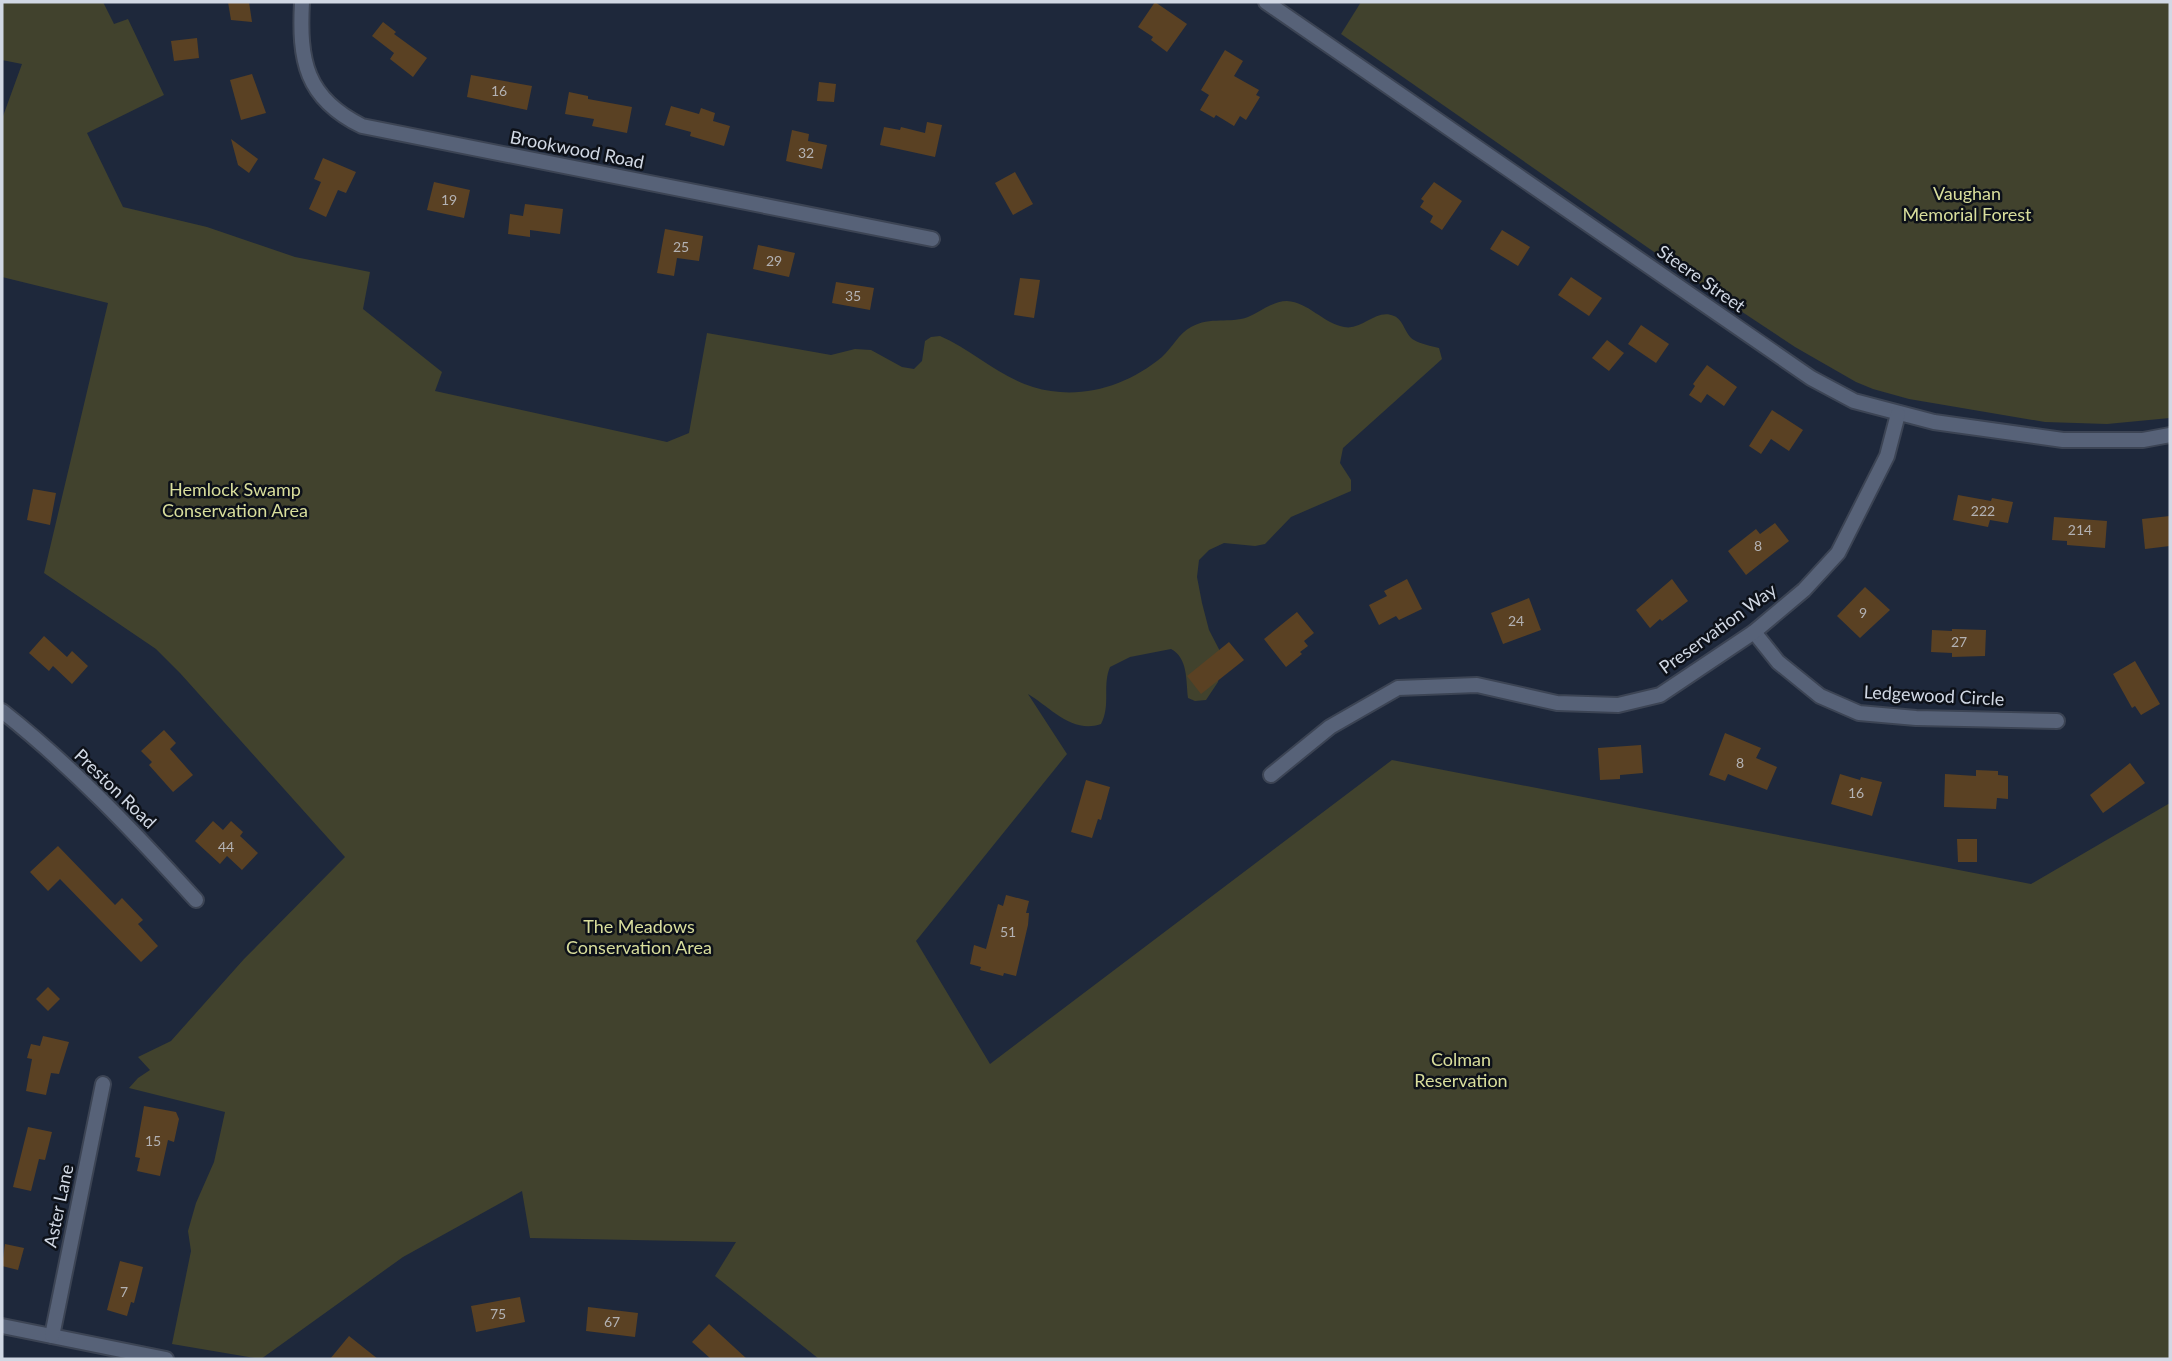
<svg xmlns="http://www.w3.org/2000/svg" width="2172" height="1361" font-family="Lato,sans-serif">
<style>
.green{fill:#41422d}
.building{fill:#5a4123}
.lines{fill:none;stroke-linecap:round;stroke-linejoin:round}
.minor-casing{stroke:#3c4454;stroke-width:18}
.minor{stroke:#576278;stroke-width:14}
.labels{text-anchor:middle;stroke-width:5;stroke-linejoin:round;paint-order:stroke}
.number-label{font-size:14px;fill:#b3b2b4}
.street-label{font-size:18px;fill:#d1d8e4;stroke:#0d1119}
.park-label{font-size:18px;fill:#d9de9c;stroke:#0d1119}
</style>
<rect width="100%" height="100%" fill="#1e283b"/>
<g class="green">
<path d="M2,2H103L114,24L128,19L164,95L87,133L123,207L207,227L295,257L370,272L363,309L442,372L435,391L667,442L689,433L707,333L831,355L855,349L871,350L902,367L914,369L922,361L925,341L931,337L940,336C972,350 1000,377 1033,387C1078,401 1126,387 1162,357C1172,348 1179,333 1191,327C1211,316 1229,324 1248,317C1260,312 1273,301 1287,301C1308,302 1323,323 1344,327C1362,331 1376,308 1394,316C1404,320 1405,335 1414,340C1421,344 1431,346 1439,348L1442,359L1343,448L1340,463L1351,480V491L1291,517L1265,544L1255,546L1224,543L1209,550L1199,560L1197,577L1202,603L1209,630L1223,657L1218,682L1206,700L1195,701L1188,698C1186,680 1188,658 1171,649L1130,657L1110,667C1102,686 1111,705 1101,724C1072,734 1050,707 1028,694L1067,754L916,941L990,1064L1392,760L2031,884L2170,803V1359H819L715,1276L736,1242L530,1238L522,1191L403,1257L261,1359L172,1344L191,1251L188,1231L196,1203L214,1162L225,1112L129,1088L138,1078L150,1070L138,1057L171,1041L244,959L345,857L180,673L156,649L44,573L108,303L2,277V119L22,64L2,60Z"/>
<path d="M1361,2H2170V418L2107,424L2045,422L1909,399L1873,389L1856,382L1795,347L1703,286L1341,34Z"/>
</g>
<g class="building">
<path d="M228,2H249L252,22L231,20Z"/>
<path d="M1155,2L1187,24L1167,52L1151,40L1153,37L1138,27Z"/>
<path d="M383,22L396,32L394,34L427,58L413,77L390,59L394,53L372,36Z"/>
<path d="M197,38L199,58L174,61L171,41Z"/>
<path d="M1225,50L1243,61L1234,76L1259,90L1256,95L1260,97L1246,120L1240,116L1234,126L1216,115L1214,118L1200,110L1209,95L1201,90Z"/>
<path d="M252,74L266,113L241,120L230,80Z"/>
<path d="M471,75L532,86L527,110L467,97Z"/>
<path d="M819,82L836,84L834,102L817,101Z"/>
<path d="M569,92L588,96V99L632,107L627,133L592,126L594,119L565,114Z"/>
<path d="M671,106L699,114L701,108L715,113L713,121L730,126L724,146L690,136L691,132L665,125Z"/>
<path d="M927,122L942,125L935,157L880,145L884,127L900,130L901,127L925,133Z"/>
<path d="M792,130L809,134L808,141L827,145L822,169L786,161Z"/>
<path d="M231,139L258,159L249,173L238,165Z"/>
<path d="M323,158L356,172L346,193L338,190L326,217L309,209L321,182L314,179Z"/>
<path d="M1015,172L1033,204L1013,215L995,183Z"/>
<path d="M434,182L470,190L464,218L427,210Z"/>
<path d="M1434,182L1462,201L1442,230L1430,222L1433,216L1420,207L1424,201L1421,199Z"/>
<path d="M525,204L563,209L560,234L530,230V237L508,234L510,214L523,216Z"/>
<path d="M665,229L703,236L699,261L677,258L674,276L657,273Z"/>
<path d="M1502,230L1530,247L1518,266L1490,249Z"/>
<path d="M758,245L795,253L789,277L753,269Z"/>
<path d="M1571,277L1602,298L1589,316L1558,295Z"/>
<path d="M1020,278L1040,280L1034,318L1014,315Z"/>
<path d="M836,282L874,288L870,310L832,303Z"/>
<path d="M1641,325L1669,344L1656,363L1628,344Z"/>
<path d="M1607,340L1624,353L1609,371L1592,358Z"/>
<path d="M1707,365L1737,387L1724,406L1707,394L1701,403L1689,395L1695,386L1693,384Z"/>
<path d="M1772,410L1803,430L1789,451L1771,439L1761,454L1749,446Z"/>
<path d="M33,489L56,493L50,525L27,520Z"/>
<path d="M1958,495L1991,501L1992,498L2013,502L2008,523L1990,520L1988,527L1953,520Z"/>
<path d="M2170,516V546L2145,549L2142,519Z"/>
<path d="M2054,517L2107,521L2105,548L2067,545V541L2052,540Z"/>
<path d="M1775,523L1789,541L1746,575L1728,551L1756,529L1760,534Z"/>
<path d="M1407,579L1422,609L1399,620L1396,616L1379,625L1369,605L1387,596L1384,591Z"/>
<path d="M1672,579L1688,601L1662,621L1660,619L1650,628L1636,610Z"/>
<path d="M1865,587L1890,610L1860,638L1837,616Z"/>
<path d="M1529,598L1541,630L1503,644L1491,613Z"/>
<path d="M1297,612L1314,633L1304,641L1308,646L1300,652L1302,654L1286,667L1264,639Z"/>
<path d="M1952,629L1986,630L1985,656L1952,657V653L1931,652L1932,630L1952,631Z"/>
<path d="M44,636L67,657L72,651L88,666L72,684L53,666L49,671L29,653Z"/>
<path d="M1229,642L1244,660L1201,694L1187,676Z"/>
<path d="M2135,661L2160,704L2141,715L2135,706L2132,708L2113,674Z"/>
<path d="M164,730L176,743L170,749L193,775L173,792L149,765L152,762L141,751Z"/>
<path d="M1725,733L1761,748L1756,758L1777,767L1767,790L1728,774L1725,781L1709,775Z"/>
<path d="M1641,745L1643,773L1620,775V779L1600,780L1598,748Z"/>
<path d="M2130,763L2145,783L2103,813L2090,795Z"/>
<path d="M1976,770L1998,771V775L2008,776V799L1997,798L1996,809L1944,807L1945,774L1976,776Z"/>
<path d="M1840,774L1860,780L1861,777L1882,782L1872,816L1831,804Z"/>
<path d="M1086,780L1110,787L1101,820L1098,819L1092,838L1071,832Z"/>
<path d="M213,821L223,830L231,821L243,832L240,836L258,853L242,870L227,856L220,864L195,841Z"/>
<path d="M1957,839H1977V862H1958Z"/>
<path d="M58,846L115,905L122,898L143,920L138,924L158,946L141,962L60,879L48,891L30,872Z"/>
<path d="M1006,895L1029,901L1026,913H1029L1028,925L1016,976L1004,973L1003,976L980,970L981,967L970,964L974,945L986,949L998,904L1003,906Z"/>
<path d="M48,987L60,999L48,1011L36,999Z"/>
<path d="M43,1036L69,1042L59,1074L51,1073L46,1095L26,1091L32,1059L27,1058L31,1044L40,1046Z"/>
<path d="M144,1106L176,1112L179,1119L174,1142L168,1140L160,1176L137,1171L140,1158L135,1157Z"/>
<path d="M28,1127L52,1132L45,1160L39,1159L31,1191L13,1187Z"/>
<path d="M5,1244L24,1248L18,1270L2,1266Z"/>
<path d="M120,1261L143,1267L134,1303L131,1302L127,1316L107,1310Z"/>
<path d="M520,1297L525,1322L476,1332L471,1306Z"/>
<path d="M588,1307L638,1313L635,1337L586,1331Z"/>
<path d="M709,1324L747,1359H711L692,1342Z"/>
<path d="M349,1336L378,1359H330Z"/>
</g>
<g class="lines">
<defs>
<g id="minor">
<path d="M302,2C299,60 305,98 362,126L932,239"/>
<path d="M1266,2L1811,378L1854,401L1934,422L2063,440H2143L2170,435"/>
<path d="M1754,632L1778,662L1820,696L1859,713L1916,718L2057,721"/>
<path d="M2,711C73,767 135,833 196,900"/>
<path d="M1271,775L1330,727L1398,688L1477,685L1557,703L1618,705L1660,695L1754,632L1804,590L1838,553L1887,456L1898,414"/>
<path d="M2,1326L166,1359"/>
<path d="M52,1336L103,1084"/>
</g>
</defs>
<use href="#minor" class="minor-casing"/>
<use href="#minor" class="minor"/>
</g>
<g class="labels">
<g class="number-label">
<text x="499" y="96">16</text>
<text x="806" y="158">32</text>
<text x="449" y="205">19</text>
<text x="681" y="252">25</text>
<text x="774" y="266">29</text>
<text x="853" y="301">35</text>
<text x="1983" y="516">222</text>
<text x="2080" y="535">214</text>
<text x="1758" y="551">8</text>
<text x="1863" y="618">9</text>
<text x="1516" y="626">24</text>
<text x="1959" y="647">27</text>
<text x="1740" y="768">8</text>
<text x="1856" y="798">16</text>
<text x="226" y="852">44</text>
<text x="1008" y="937">51</text>
<text x="153" y="1146">15</text>
<text x="124" y="1297">7</text>
<text x="498" y="1319">75</text>
<text x="612" y="1327">67</text>
</g>
<g class="street-label">
<text transform="translate(577 150) rotate(11)" y="6">Brookwood Road</text>
<text transform="translate(1701 279) rotate(35)" y="6">Steere Street</text>
<text transform="translate(1718 629) rotate(-36)" y="6">Preservation Way</text>
<text transform="translate(1934 696) rotate(3)" y="6">Ledgewood Circle</text>
<text transform="translate(115 789) rotate(44)" y="6">Preston Road</text>
<text transform="translate(59 1206) rotate(-78)" y="6">Aster Lane</text>
</g>
<g class="park-label">
<text x="1967" y="200">Vaughan<tspan x="1967" dy="21">Memorial Forest</tspan></text>
<text x="235" y="496">Hemlock Swamp<tspan x="235" dy="21">Conservation Area</tspan></text>
<text x="639" y="933">The Meadows<tspan x="639" dy="21">Conservation Area</tspan></text>
<text x="1461" y="1066">Colman<tspan x="1461" dy="21">Reservation</tspan></text>
</g>
</g>
<rect width="2172" height="1361" fill="none" stroke="#d1d8e4" stroke-width="7"/>
</svg>
